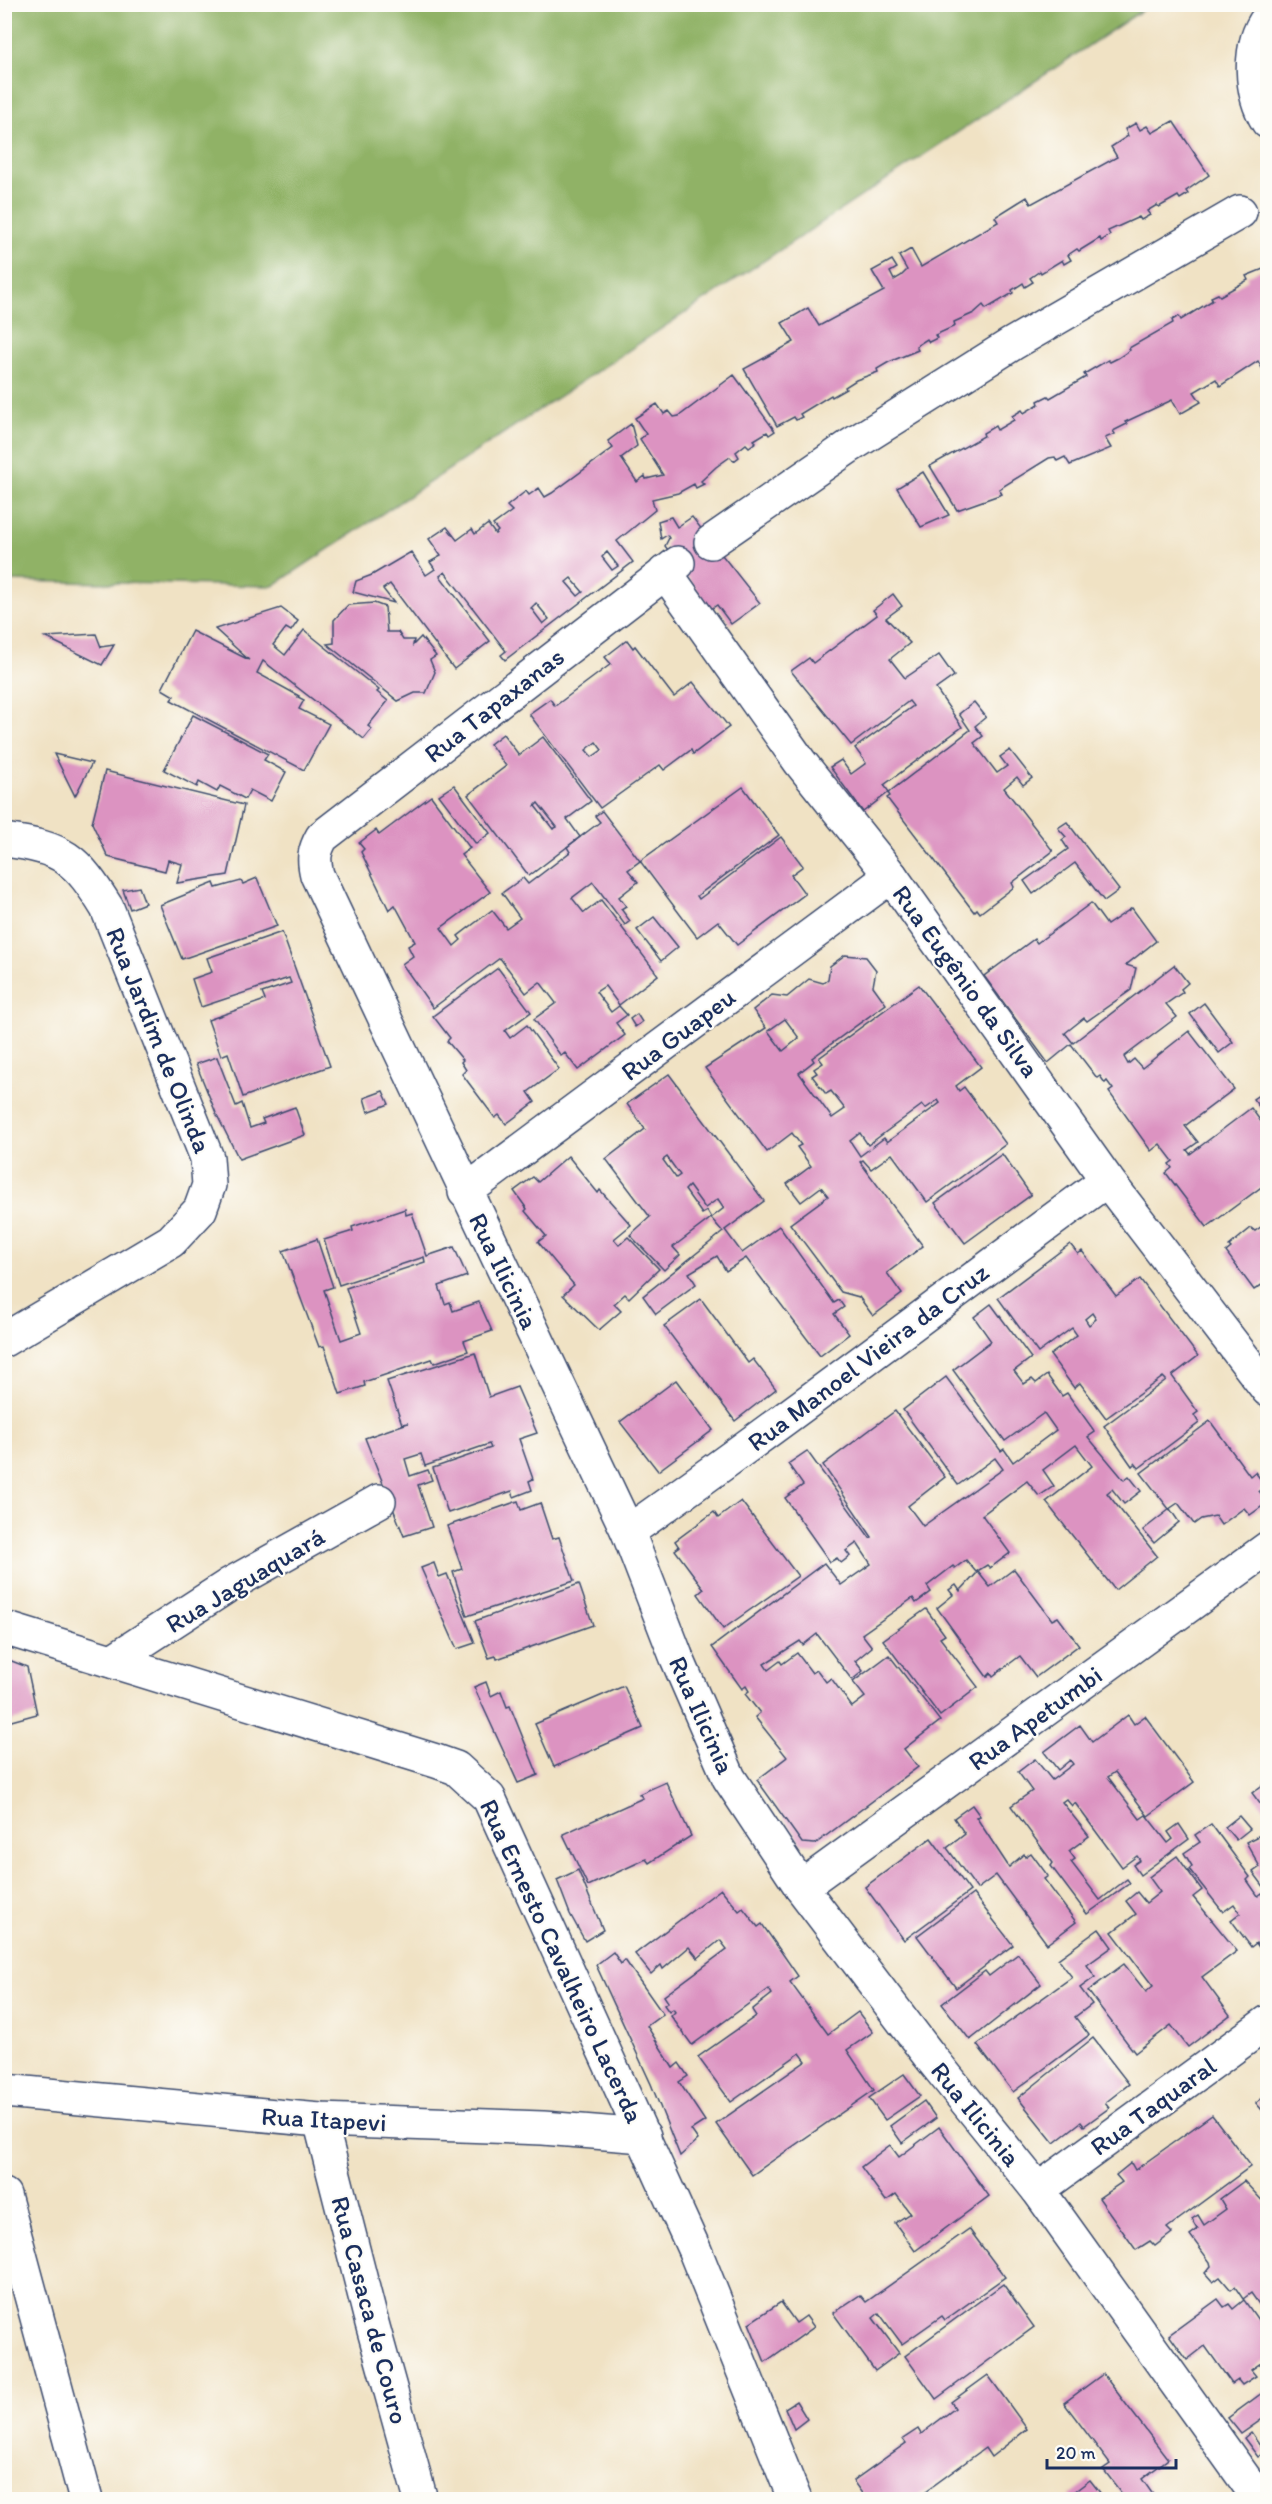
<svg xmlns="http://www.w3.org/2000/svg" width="1272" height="2504" font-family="Itim,sans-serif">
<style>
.forest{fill:#90b266;stroke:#567062;stroke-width:1.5}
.building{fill:#dc93c1;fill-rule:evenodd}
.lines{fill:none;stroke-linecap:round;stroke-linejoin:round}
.street-casing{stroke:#3b4a6d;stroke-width:36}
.street{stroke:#fff;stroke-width:33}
.labels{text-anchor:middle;stroke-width:4.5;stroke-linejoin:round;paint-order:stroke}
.street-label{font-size:26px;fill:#1b2f5e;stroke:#fdfcf7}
</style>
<rect width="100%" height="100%" fill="#fdfcf7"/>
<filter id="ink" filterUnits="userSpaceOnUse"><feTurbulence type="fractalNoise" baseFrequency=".0167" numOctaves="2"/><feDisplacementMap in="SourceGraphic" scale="12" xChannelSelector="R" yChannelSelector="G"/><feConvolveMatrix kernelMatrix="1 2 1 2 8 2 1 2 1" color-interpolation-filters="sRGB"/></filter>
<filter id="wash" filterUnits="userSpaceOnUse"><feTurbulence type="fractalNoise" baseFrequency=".008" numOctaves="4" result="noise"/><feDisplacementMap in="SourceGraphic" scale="24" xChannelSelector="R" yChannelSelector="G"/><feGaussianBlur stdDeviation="1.35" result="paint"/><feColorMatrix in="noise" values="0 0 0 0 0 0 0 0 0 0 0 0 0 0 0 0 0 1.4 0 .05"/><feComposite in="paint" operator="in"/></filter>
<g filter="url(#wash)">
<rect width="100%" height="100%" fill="#f0e2c4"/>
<path class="forest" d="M5,4H1150V5L273,586L5,581Z"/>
<g id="blocks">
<g class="building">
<path d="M1173,121L1209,175L1186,191L1188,194L1180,199L1178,196L1159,207L1157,205L1147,211L1150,215L1141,220L1139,217L1117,227L1108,231L1110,235L1101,241L1100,238L1079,251L1077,249L1068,255L1071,260L1064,264L1062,260L1041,273L1040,271L1030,278L1033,282L1025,287L1023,283L1012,290L1013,293L986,309L983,305L974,313L954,322L955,326L935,335L937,338L929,342L927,339L916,346L918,350L889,362L877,369L878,372L856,380L845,387L846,389L832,397L831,395L800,414L802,417L796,420L794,417L777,426L744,369L794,342L782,323L808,308L819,326L884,291L872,271L892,260L897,268L890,272L894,280L901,276L907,270L899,256L911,249L921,267L998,222L995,217L1027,197L1031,204L1117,157L1111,147L1128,136L1125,129L1129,127L1136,123L1140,130L1147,126L1152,133Z"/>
<path d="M1268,267V379L1258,361L1220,386L1216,379L1194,392L1201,402L1180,414L1172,400L1125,422L1127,424L1113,431L1115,434L1105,438L1111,448L1070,465L1065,457L1057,461L1055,457L1049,458L999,489L1002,494L957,510L930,466L984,436L983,433L995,426L997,430L1014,420L1012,416L1022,410L1024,413L1039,404L1038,401L1048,396L1050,398L1086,377L1084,374L1108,360L1110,362L1118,358L1130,350L1129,348L1173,323L1172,320L1179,316L1181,320L1213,300L1211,297L1218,294L1220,296L1248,280L1246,276Z"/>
<path d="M734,375L775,431L769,435L767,432L754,440L756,442L749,447L746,444L736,452L739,457L734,461L730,457L716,467L701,481L704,484L696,488L694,484L678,493L652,499L655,510L617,541L633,562L505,660L501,655L506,651L445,572L440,576L490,641L454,669L390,584L383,589L394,603L353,592L356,581L372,575L411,552L426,575L435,569L430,562L441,556L429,539L447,527L457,540L472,529L475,534L488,524L495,534L498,531L493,525L512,511L507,506L526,491L529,495L539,488L545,497L552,493L613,448L608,441L631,424L637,446L621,458L637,482L645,476L646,479L663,475L640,439L646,434L635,418L657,404L664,414L669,411L674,417L679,416ZM607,552L618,566L612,570L602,557ZM571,578L583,592L578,596L566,582ZM536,603L549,619L543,624L531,608Z"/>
<path d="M923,472L949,515L921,527L897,488Z"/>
<path d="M671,517L677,527L692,517L760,603L731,624L717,605L711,609L665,546L669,538L667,535L661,539L658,521Z"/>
<path d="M893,594L902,606L886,618L910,643L890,659L905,678L939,655L954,676L936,689L962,727L884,785L889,792L863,812L830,767L841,760L851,774L866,763L855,748L913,706L909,701L851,745L791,671L809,658L813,663L877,615L873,610Z"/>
<path d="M374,603L385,607L387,632H398L403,640H414L413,645L421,637L436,656L430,660L435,672L426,693H415L398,701L327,644L334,643V620L348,605Z"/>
<path d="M281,608L298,621L291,631L286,628L273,645L285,655L304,630L379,690L377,692L388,701L368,726L372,729L364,739L263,661L257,673L299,696L298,697L304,700L299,709L329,724L304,770L171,700L174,696L162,689L192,631L249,660L215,629Z"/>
<path d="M96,634L101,647L114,645L102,665L45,637Z"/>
<path d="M627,640L633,648L635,646L674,697L693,682L729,727L693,754L691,750L664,770L660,765L600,808L529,714L550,699L555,706L611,664L605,657ZM596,742L602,750L592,757L586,750Z"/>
<path d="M974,702L986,717L975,726L983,736L974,743L997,773L1007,766L1000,757L1010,750L1032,778L1023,785L1017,777L1004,788L1053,851L1012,883L1014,887L980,913L977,909L974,912L887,798L890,796L888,793L970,730L959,714Z"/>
<path d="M193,715L268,754L264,760L286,772L271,801L250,790L245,799L220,786L217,792L199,782L197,787L164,770Z"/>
<path d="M503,734L519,755L543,737L591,801L567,819L580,837L529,876L468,795L506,766L490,744ZM538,803L557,827L553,829L535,806Z"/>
<path d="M54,754L92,763L75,796Z"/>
<path d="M105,771L244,805L228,875L177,883L182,864L168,860L165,871L108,857L92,823Z"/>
<path d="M454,785L490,833L476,844L439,795Z"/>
<path d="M743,787L779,835L697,896L699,899L781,837L803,866L791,875L805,894L737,945L718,921L697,937L640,861Z"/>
<path d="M431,796L470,848L461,855L490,892L441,928L454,946L461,940L458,936L492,910L506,928L520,918L502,893L523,878L528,884L570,852L567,847L600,822L595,816L602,811L640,861L628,870L638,882L619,897L626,906L621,909L630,921L625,925L593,882L572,898L584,913L601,900L658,975L619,1005L605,986L596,992L611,1012L619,1006L627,1015L616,1023L625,1035L578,1070L565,1053L561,1056L534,1019L556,1003L540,982L526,993L500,958L433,1008L402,964L413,956L408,946L415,942L395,905L389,910L361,852L364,849L359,843L376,830L379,835Z"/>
<path d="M1067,822L1119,890L1104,901L1075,863L1033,894L1024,881L1068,849L1062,840L1066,837L1058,828Z"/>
<path d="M257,878L277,926L182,959L160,905L214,883L216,888L241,881L243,884Z"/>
<path d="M139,887L145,903L130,909L123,890Z"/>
<path d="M1091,903L1107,925L1132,908L1156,941L1126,965L1136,968L1131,990L1087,1021L1084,1018L1065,1033L1073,1043L1174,965L1188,983L1181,989L1183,992L1166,1004L1177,1017L1124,1057L1128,1064L1134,1059L1142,1068L1189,1031L1234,1089L1185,1126L1198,1142L1187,1150L1190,1154L1251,1108L1268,1131V1182L1207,1227L1166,1173L1172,1168L1169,1164L1173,1161L1160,1144L1151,1151L1109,1092L1113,1089L1107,1081L1105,1083L1100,1076L1097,1078L1071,1044L1048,1063L984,976L1034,939L1037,943Z"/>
<path d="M654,917L678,947L661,961L637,930Z"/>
<path d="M282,932L330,1066L243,1097L228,1053L221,1056L208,1020L265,1000L262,993L291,983L289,978L201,1007L192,979L212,972L207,958Z"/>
<path d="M845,955L866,957L876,970L873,986L886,1004L812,1058L814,1061L799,1073L832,1118L845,1109L831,1091L826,1094L812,1076L817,1073L814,1069L823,1063L819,1058L919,985L981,1067L956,1086L959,1091L964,1087L1006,1144L927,1202L892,1154L871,1169L863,1160L860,1162L923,1246L887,1273L902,1294L873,1316L859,1297L841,1292L790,1224L828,1196L821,1187L801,1202L787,1184L811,1166L797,1147L801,1145L792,1133L767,1152L705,1068L766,1028L753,1010L772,995L787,997L809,979L823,983L828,979L830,966ZM785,1019L799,1038L783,1051L768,1031ZM938,1100L940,1103L887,1142L884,1138L860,1156L850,1141L860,1133L868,1145L922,1105L925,1109Z"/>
<path d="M498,968L531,1012L505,1031L510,1038L527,1025L559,1069L528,1092L535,1102L506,1124L499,1115L495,1118L462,1074L466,1070L461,1062L463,1060L447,1041L450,1038L433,1016Z"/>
<path d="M1204,1003L1233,1042L1219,1053L1190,1014Z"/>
<path d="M637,1014L642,1022L635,1027L630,1019Z"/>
<path d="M217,1057L236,1106L242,1103L250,1128L264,1123L262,1119L295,1107L305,1135L239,1159L216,1113L196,1064Z"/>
<path d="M669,1074L764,1201L725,1230L742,1253L779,1226L834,1303L839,1300L844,1307L834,1314L849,1334L820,1356L746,1258L726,1271L717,1256L699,1267L689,1273L696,1284L656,1314L643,1296L723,1232L711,1218L724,1208L718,1199L705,1208L689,1186L685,1190L702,1214L707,1211L711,1218L673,1247L680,1255L664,1270L630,1235L650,1217L606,1159L645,1129L627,1104ZM667,1157L680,1175L676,1178L663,1160Z"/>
<path d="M1268,1089V1118L1253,1099Z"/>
<path d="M383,1091L389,1104L368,1112L364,1098Z"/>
<path d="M1002,1154L1031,1195L965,1243L935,1203Z"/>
<path d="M568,1156L598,1193L600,1190L631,1225L614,1239L619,1245L628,1237L659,1269L629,1298L625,1294L614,1304L621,1311L599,1330L563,1295L574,1285L538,1242L546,1236L525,1211L527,1209L514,1191L533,1177L538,1182Z"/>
<path d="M405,1209L406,1215L412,1213L427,1256L454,1247L467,1276L439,1286L445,1304L450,1302L453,1311L479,1302L492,1331L464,1341L468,1351L434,1363L432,1359L364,1382L365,1386L340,1394L324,1346L319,1347L283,1251L317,1239L333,1287L324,1290L341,1340L361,1333L346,1288L425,1262L424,1257L339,1285L324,1240L353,1231L352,1227Z"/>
<path d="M1268,1222V1281L1254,1290L1226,1252L1231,1248L1229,1246L1251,1228L1255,1231Z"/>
<path d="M1070,1244L1078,1254L1082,1251L1116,1296L1140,1279L1198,1356L1172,1376L1198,1412L1194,1415L1199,1423L1139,1468L1135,1463L1132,1466L1104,1426L1166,1380L1163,1377L1106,1418L1080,1383L1074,1388L1050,1355L1077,1335L1072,1328L1038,1353L998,1298ZM1092,1313L1096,1319L1089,1325L1085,1319Z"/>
<path d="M701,1299L748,1363L753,1359L776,1389L735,1421L664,1326Z"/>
<path d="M991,1304L1031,1358L1014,1371L1024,1384L1032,1379L1036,1383L1047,1375L1062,1396L1067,1393L1095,1432L1088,1437L1124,1480L1129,1476L1141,1491L1124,1504L1112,1489L1107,1493L1157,1556L1115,1590L1046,1502L1092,1466L1076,1445L1043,1470L1054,1486L1039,1496L1027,1481L982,1515L1010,1553L990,1568L987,1565L976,1572L966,1560L955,1568L953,1566L927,1586L931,1592L916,1603L913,1598L862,1634L872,1647L855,1661L863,1671L852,1680L817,1634L803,1645L800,1641L764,1664L768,1670L780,1661L782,1664L797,1653L812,1673L817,1670L826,1682L831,1678L852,1707L865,1697L853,1682L889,1655L940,1721L904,1749L918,1767L815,1844L802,1843L757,1780L787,1757L755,1717L760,1713L745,1694L749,1691L746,1686L742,1689L712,1647L824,1563L841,1585L871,1564L857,1543L846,1551L850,1556L841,1563L837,1558L830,1562L785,1498L803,1485L788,1464L807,1451L870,1538L872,1537L823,1465L895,1411L945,1477L908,1506L923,1526L1003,1469L995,1458L958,1485L903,1410L946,1377L1001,1451L1004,1449L1013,1462L1056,1430L1044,1413L1005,1441L953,1370L991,1341L974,1317Z"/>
<path d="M475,1353L489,1397L517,1387L537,1433L519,1439L533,1479L529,1481L532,1490L514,1497L512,1491L448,1513L433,1468L491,1448L489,1444L425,1466L421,1454L405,1459L410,1476L428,1470L432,1480L418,1485L432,1527L404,1536L365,1438L408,1423L402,1424L387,1381Z"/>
<path d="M676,1380L713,1430L658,1471L620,1422Z"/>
<path d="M1210,1421L1250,1476L1255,1472L1266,1486L1259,1491L1268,1502L1250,1515L1244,1508L1221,1525L1215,1516L1201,1519L1194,1524L1178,1503L1169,1509L1141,1473Z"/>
<path d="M518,1501L521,1510L540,1503L552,1539L559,1537L574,1581L467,1616L453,1572L462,1569L447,1526Z"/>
<path d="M741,1501L798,1576L723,1629L698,1594L704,1589L675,1550L679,1547L675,1541L714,1512L718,1518Z"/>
<path d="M1170,1509L1179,1522L1154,1543L1143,1530Z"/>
<path d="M434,1563L439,1577L447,1574L475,1643L457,1649L421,1568Z"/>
<path d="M1014,1569L1052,1620L1058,1617L1079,1645L1036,1677L1020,1656L993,1676L991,1673L987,1677L937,1608L953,1595L949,1590L956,1585L960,1591L978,1572L990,1587Z"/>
<path d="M579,1584L593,1625L497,1659L496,1656L489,1658L475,1621Z"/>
<path d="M926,1609L945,1635L940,1638L978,1687L940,1716L883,1640Z"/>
<path d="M4,1658L27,1667L37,1714L4,1723V1693L12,1691Z"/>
<path d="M486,1682L491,1696L501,1691L507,1707L510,1706L538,1775L518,1783L474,1687Z"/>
<path d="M624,1686L643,1728L554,1767L535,1724Z"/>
<path d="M1128,1715L1134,1724L1145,1716L1194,1782L1148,1816L1115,1772L1108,1777L1140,1819L1146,1815L1168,1843L1173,1839L1168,1832L1179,1824L1189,1839L1140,1875L1133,1865L1140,1860L1137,1856L1122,1867L1075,1803L1072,1806L1066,1799L1062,1802L1089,1836L1069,1851L1075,1859L1071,1862L1100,1900L1127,1879L1130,1883L1087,1914L1051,1866L1053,1863L1011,1806L1032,1791L1018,1772L1035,1759L1052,1780L1073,1764L1070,1760L1058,1770L1044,1752L1080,1725L1092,1742Z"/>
<path d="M1268,1781V1806L1264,1809L1252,1793Z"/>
<path d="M666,1782L691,1836L649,1863L646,1859L588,1886L563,1834L643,1798L639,1794Z"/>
<path d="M972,1805L980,1816L976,1817L1009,1867L1024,1854L1025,1857L1031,1853L1048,1876L1044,1879L1076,1922L1047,1944L996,1875L977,1889L947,1848L965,1834L954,1818Z"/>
<path d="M1239,1816L1250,1829L1236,1840L1225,1827Z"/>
<path d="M1211,1824L1250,1877L1247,1880L1258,1896L1262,1893L1268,1901V1945L1261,1950L1256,1943L1251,1947L1231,1920L1240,1913L1234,1904L1223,1912L1189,1869L1192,1866L1184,1853L1200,1842L1195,1835Z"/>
<path d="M1268,1831V1892L1253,1872L1260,1867L1246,1842Z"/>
<path d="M931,1838L970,1891L904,1940L865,1887Z"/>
<path d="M1177,1856L1202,1890L1193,1897L1237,1951L1202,1977L1230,2015L1188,2047L1171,2025L1135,2053L1088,1991L1124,1964L1146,1992L1153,1986L1112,1932L1136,1914L1126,1901L1137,1892L1146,1903L1160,1892L1149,1877Z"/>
<path d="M578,1870L603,1930L585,1941L570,1914L557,1880Z"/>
<path d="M721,1889L739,1911L743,1908L758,1927L762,1924L798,1976L790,1982L828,2034L858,2012L873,2032L847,2050L874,2090L752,2175L716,2124L806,2061L800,2053L731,2102L698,2057L756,2016L752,2010L772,1994L769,1989L692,2045L671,2016L675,2012L673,2009L669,2012L664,2005L668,2002L664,1996L727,1949L720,1940L698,1958L689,1947L663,1969L661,1965L651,1974L635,1954Z"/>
<path d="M973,1894L1013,1945L956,1988L917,1936Z"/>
<path d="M1099,1929L1112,1947L1087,1965L1095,1977L1080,1988L1092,2004L1075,2017L1089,2035L1013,2092L977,2045L1072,1977L1058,1959Z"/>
<path d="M613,1952L621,1964L625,1960L663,2014L647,2026L673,2068L679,2063L688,2076L679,2082L705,2121L691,2130L698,2140L680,2156L651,2084L596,1965Z"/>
<path d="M1018,1954L1041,1984L970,2040L942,2004L985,1971L989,1976Z"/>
<path d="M1093,2038L1129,2084L1105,2103L1109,2108L1084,2126L1081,2122L1054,2143L1018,2098Z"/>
<path d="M904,2074L920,2096L885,2120L869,2098Z"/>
<path d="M1268,2094V2117L1256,2103Z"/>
<path d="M924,2101L936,2118L902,2143L890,2126Z"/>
<path d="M1212,2115L1251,2166L1167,2228L1172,2233L1155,2246L1150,2241L1136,2250L1099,2198L1122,2182L1116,2175L1131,2163L1135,2170Z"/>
<path d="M939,2127L989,2196L915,2251L895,2223L910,2213L896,2194L886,2201L861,2167L890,2145L899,2157Z"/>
<path d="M1244,2181L1268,2207V2358L1251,2370L1256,2376L1242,2385L1238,2380L1232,2384L1205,2346L1187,2360L1169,2335L1218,2299L1224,2307L1229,2304L1233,2309L1244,2300L1258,2320L1266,2314L1251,2293L1243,2299L1235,2287L1231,2290L1220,2277L1213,2282L1205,2273L1211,2266L1210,2262L1190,2235L1198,2229L1192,2219L1198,2215L1204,2225L1226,2209L1220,2199Z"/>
<path d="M969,2229L1005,2277L945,2320L942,2316L902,2344L879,2313L873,2318L899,2353L875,2371L833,2313L860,2295L866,2302Z"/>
<path d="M1003,2284L1034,2327L936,2399L905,2356Z"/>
<path d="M781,2302L796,2323L806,2316L814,2327L765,2362L749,2323Z"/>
<path d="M1103,2374L1168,2459L1142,2479L1156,2499H1126L1103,2469L1110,2464L1064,2403Z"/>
<path d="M988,2375L1027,2429L991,2457L985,2448L915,2499H866L853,2481L906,2443L903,2439L918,2429L921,2434L955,2408L951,2402Z"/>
<path d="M1262,2393L1268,2400V2415L1241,2434L1228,2418Z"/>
<path d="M796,2401L807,2419L794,2429L785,2408Z"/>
<path d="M1251,2432L1265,2452L1258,2457L1244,2438Z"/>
<path d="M1090,2480L1105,2499H1074L1070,2495Z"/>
</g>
</g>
</g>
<g filter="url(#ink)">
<use href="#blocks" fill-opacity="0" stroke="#3b4a6d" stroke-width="1.5"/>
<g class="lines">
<defs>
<g id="street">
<path d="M1268,18C1247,46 1250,94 1268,122"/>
<path d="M711,542L850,446L1012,344L1240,212"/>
<path d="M678,563L322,837C314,851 313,859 317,875L628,1532L676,1656L729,1778L801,1887L928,2054L1038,2190L1260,2500"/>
<path d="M665,572L800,762L891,876L1107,1180L1268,1390"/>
<path d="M4,840C64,848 76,858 107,908L207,1158L209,1185L200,1210L171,1241L4,1340"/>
<path d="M465,1192L891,876"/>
<path d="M628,1532C790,1418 947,1297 1107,1180"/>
<path d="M4,1628L436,1761L456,1768L489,1798L695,2251L795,2500"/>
<path d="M112,1661L229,1585L379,1501"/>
<path d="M801,1887L1268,1548"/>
<path d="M4,2091L320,2120L543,2128L644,2136"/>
<path d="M320,2120L370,2316L421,2500"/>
<path d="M1038,2190L1268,2022"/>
<path d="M4,2195L86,2500"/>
</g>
</defs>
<use href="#street" class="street-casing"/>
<use href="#street" class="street"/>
</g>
</g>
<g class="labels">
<g class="street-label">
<text transform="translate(494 705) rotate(-38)" y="9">Rua Tapaxanas</text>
<text transform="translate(966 981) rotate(54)" y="9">Rua Eugênio da Silva</text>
<text transform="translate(678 1034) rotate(-37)" y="9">Rua Guapeu</text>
<text transform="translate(159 1040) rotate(68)" y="9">Rua Jardim de Olinda</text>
<text transform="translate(504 1271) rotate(64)" y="9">Rua Ilicinia</text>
<text transform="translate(868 1357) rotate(-37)" y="9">Rua Manoel Vieira da Cruz</text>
<text transform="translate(245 1580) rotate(-31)" y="9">Rua Jaguaquará</text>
<text transform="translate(702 1715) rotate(66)" y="9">Rua Ilicinia</text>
<text transform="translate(1035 1718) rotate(-36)" y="9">Rua Apetumbi</text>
<text transform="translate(562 1961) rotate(65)" y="9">Rua Ernesto Cavalheiro Lacerda</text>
<text transform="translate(1153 2106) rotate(-36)" y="9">Rua Taquaral</text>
<text transform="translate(976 2114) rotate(51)" y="9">Rua Ilicinia</text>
<text transform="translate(324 2119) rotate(3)" y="9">Rua Itapevi</text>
<text transform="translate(370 2310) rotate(75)" y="9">Rua Casaca de Couro</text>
</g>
</g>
<rect width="1272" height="2504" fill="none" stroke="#fdfcf7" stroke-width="24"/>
<path d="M1047 2459v9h129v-9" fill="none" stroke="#1b2f5e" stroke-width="3"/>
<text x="1056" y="2459" font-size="18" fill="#1b2f5e" stroke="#fdfcf7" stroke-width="4.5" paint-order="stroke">20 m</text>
</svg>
